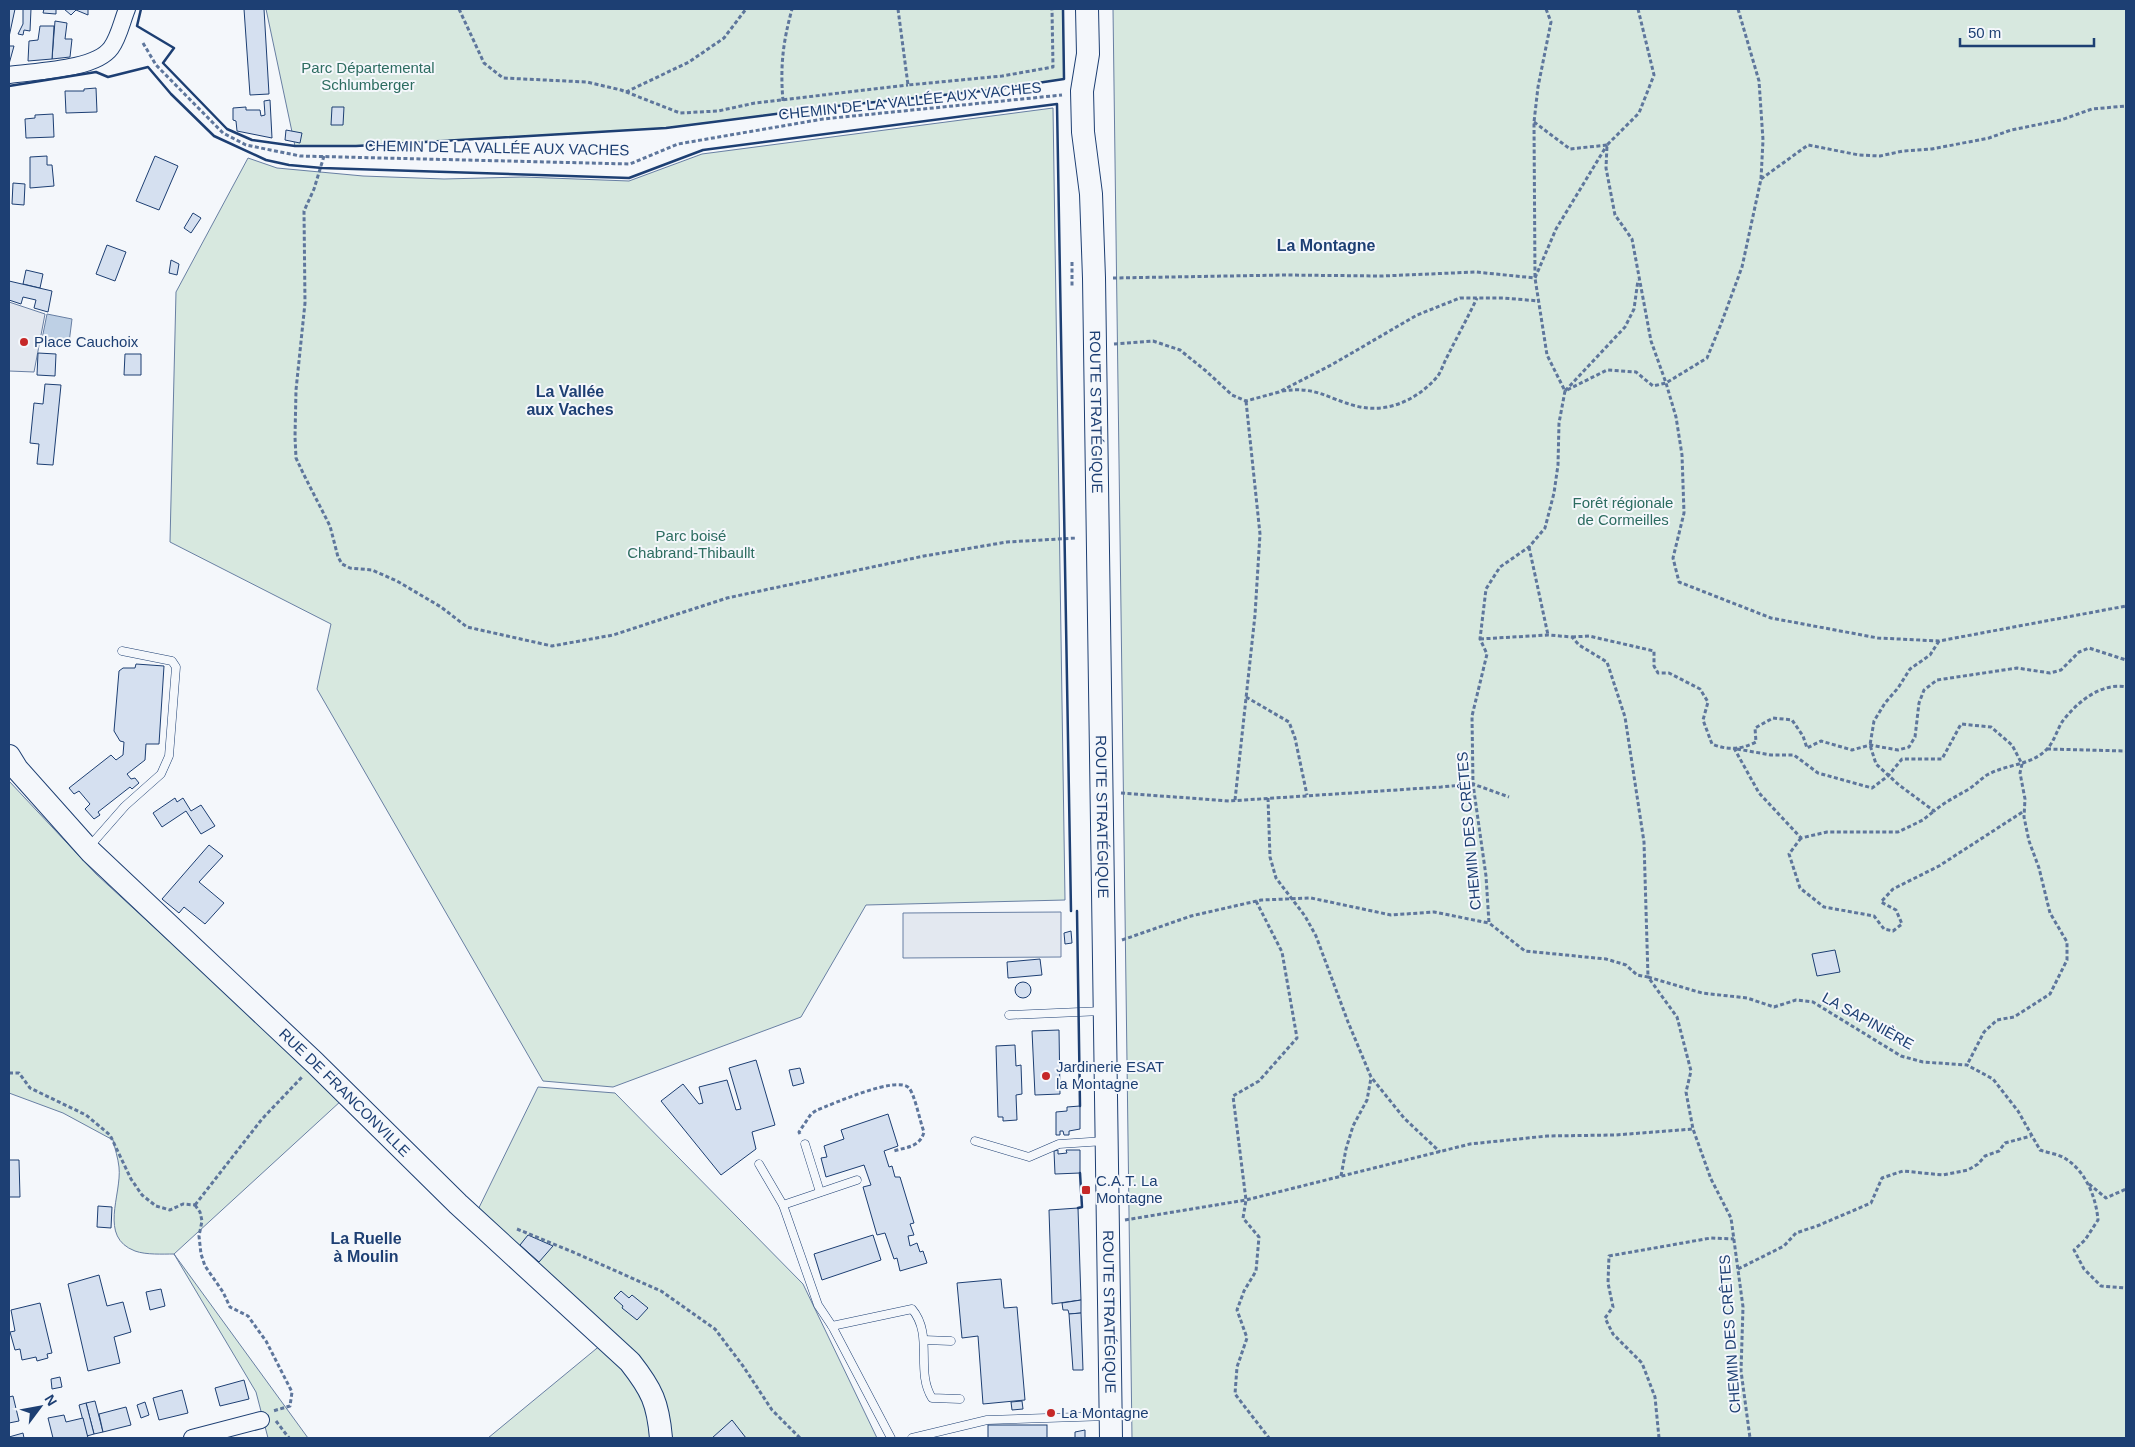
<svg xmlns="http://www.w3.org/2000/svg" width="2135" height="1447" font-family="Arial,sans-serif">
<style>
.green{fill:#d7e8df;stroke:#687fa3}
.parking{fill:#e3e8f0;stroke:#687fa3}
.water{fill:#bed0e5;stroke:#687fa3}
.building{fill:#d5e0f0;stroke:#1d3f73}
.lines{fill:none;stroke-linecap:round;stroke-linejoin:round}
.lane-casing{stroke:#1d3f73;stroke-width:9}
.street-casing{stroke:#1d3f73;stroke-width:18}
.secondary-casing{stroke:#1d3f73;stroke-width:24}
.path{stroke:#5e769c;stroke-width:3;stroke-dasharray:4 2.5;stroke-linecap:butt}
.lane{stroke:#f4f7fb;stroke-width:8}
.street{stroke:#f4f7fb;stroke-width:16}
.secondary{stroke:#f4f7fb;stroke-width:22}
.wall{stroke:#1d3f73;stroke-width:2.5}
.poi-dot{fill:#c62828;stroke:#f4f7fb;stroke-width:2}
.labels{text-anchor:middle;stroke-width:4;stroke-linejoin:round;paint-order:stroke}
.park-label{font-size:15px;fill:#2c6c60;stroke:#f4f7fb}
.street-label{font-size:15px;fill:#1d3f73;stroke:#f4f7fb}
.poi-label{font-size:15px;fill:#1d3f73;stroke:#f4f7fb;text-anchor:start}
.neighbourhood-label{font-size:16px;font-weight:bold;fill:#1d3f73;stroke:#f4f7fb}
</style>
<rect width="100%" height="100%" fill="#f4f7fb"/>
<g class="green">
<path d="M266,9H1063L1064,79L992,90L837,106L666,128L356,146H295Z"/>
<path d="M1113,9H2126V1438H1132Z"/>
<path d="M1053,108L1065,900L866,905L801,1017L613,1087L543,1081L317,689L331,624L170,542L176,292L248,158L277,168L363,176L444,179L523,177L629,181L702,154Z"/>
<path d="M9,781L96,874L342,1100L174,1254L308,1438H268L256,1392L174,1254C163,1254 146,1255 135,1251C98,1237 122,1195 119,1167C118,1158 115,1149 113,1140L63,1113L9,1093Z"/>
<path d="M538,1087L615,1093L803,1284L877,1438H488L602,1344L470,1226Z"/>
</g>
<g class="parking">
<path d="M9,302L45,314L34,372L9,371Z"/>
<path d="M1061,912V957L903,958V913Z"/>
</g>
<path class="water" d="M47,314L72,319L69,343L42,339Z"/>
<g class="building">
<path d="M9,9H15L9,37Z"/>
<path d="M23,9H31L30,31L24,30L23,35L18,34L23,24Z"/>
<path d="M44,9H56V14L43,13Z"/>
<path d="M64,9H75L76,10L71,15Z"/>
<path d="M76,9H88V15L76,10Z"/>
<path d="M244,9H264L269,94L250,95Z"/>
<path d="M55,21L67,23L65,39H72L70,57L52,59Z"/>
<path d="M40,26H54L52,59L28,61L29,41L38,40Z"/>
<path d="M9,46H14L9,64Z"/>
<path d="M96,88L97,112L66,113L65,91H84V89Z"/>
<path d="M270,100L272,138L237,131L236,121L233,120V108L246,107V110H260L261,116L265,115L264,101Z"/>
<path d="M332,107H344L343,125H331Z"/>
<path d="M53,114L54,137L26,138L25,119L35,118V115Z"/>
<path d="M286,130L302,133L300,143L285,140Z"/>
<path d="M47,156V165H52L54,186L30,188V157Z"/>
<path d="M155,156L178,166L159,210L136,201Z"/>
<path d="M13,183L25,184L24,205L12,204Z"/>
<path d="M193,213L201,218L191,233L184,228Z"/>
<path d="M107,245L126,252L115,281L96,274Z"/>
<path d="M171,260L179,264L177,275L169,273Z"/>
<path d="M26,270L43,274L40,288L23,284Z"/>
<path d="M9,281L52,291L48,312L34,308L36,300L23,297L21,304L9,300Z"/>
<path d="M38,353L56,354L55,376L37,375Z"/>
<path d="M125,354H141V375H124Z"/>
<path d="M45,384L61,385L53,465L37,464L39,444L30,443L34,403L43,404Z"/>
<path d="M136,664L164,666L159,744H146L145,760L127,774L131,779L135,778L139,783L132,789L130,787L98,812L100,815L94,819L85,809L90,804L79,791L74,794L69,788L111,755L116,760L123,755L124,742L120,741L114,731L119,671L123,668H135Z"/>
<path d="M175,798L177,802L183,798L191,811L201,805L215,826L201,834L186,811L162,827L153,813Z"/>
<path d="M209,845L223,856L199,882L224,903L205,924L184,907L179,913L162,899Z"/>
<path d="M1071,931L1072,943L1065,944L1064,933Z"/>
<path d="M1835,950L1840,972L1817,976L1812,954Z"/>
<path d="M1040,959L1042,975L1008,978L1007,962Z"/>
<circle cx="1023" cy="990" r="8"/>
<path d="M1059,1030L1060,1094L1035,1095L1032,1031Z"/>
<path d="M1015,1045L1016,1066L1021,1065L1022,1094L1016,1095L1017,1120L1003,1121V1117H998L996,1046Z"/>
<path d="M756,1060L775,1125L752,1132L756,1149L721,1175L661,1101L683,1084L699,1104L703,1103L699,1087L727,1080L736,1110L741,1109L729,1068Z"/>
<path d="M800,1068L804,1083L793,1086L789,1070Z"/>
<path d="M1080,1106V1129L1069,1131V1135H1064L1063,1131H1060V1135H1056V1112L1067,1111V1107Z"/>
<path d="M888,1114L898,1146L884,1151L889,1167L892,1166L895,1177H900L914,1223L910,1224L914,1235L908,1236L910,1246L917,1243L920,1252L923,1251L927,1263L900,1271L897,1258L894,1259L885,1233L877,1235L863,1187L871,1185L864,1165L826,1177L821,1158L827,1157L824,1146L844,1139L841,1130Z"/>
<path d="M1058,1150V1154L1067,1153L1066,1150H1080V1173L1055,1174L1054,1151Z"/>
<path d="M9,1160H19L20,1197H9Z"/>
<path d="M98,1206L112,1207L111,1228L97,1227Z"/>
<path d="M1078,1208L1081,1300L1052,1304L1049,1210Z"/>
<path d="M528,1235L553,1246L539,1262L520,1245Z"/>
<path d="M873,1235L881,1260L822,1280L814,1254Z"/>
<path d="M99,1275L107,1306L123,1302L131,1332L114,1337L120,1363L88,1371L68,1284Z"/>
<path d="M1001,1279L1004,1308L1017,1307L1025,1400L983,1404L978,1336L962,1338L957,1283Z"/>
<path d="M161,1289L165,1306L150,1310L146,1292Z"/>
<path d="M621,1291L629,1298L632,1295L648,1308L637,1320L622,1308L623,1306L614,1298Z"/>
<path d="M1081,1300V1313L1069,1314L1068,1310H1063L1062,1303Z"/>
<path d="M40,1303L52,1353L47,1354L48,1358L37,1361L36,1357L22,1360L20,1349L15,1350L10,1332L15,1331L11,1310Z"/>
<path d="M1081,1313L1083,1370H1073L1069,1314Z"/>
<path d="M60,1377L62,1387L52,1389L51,1379Z"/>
<path d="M244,1380L249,1399L220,1406L215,1388Z"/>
<path d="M182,1390L188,1413L159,1420L153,1398Z"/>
<path d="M13,1396L19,1421L9,1423V1397Z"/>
<path d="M95,1401L103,1432L94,1434L86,1403Z"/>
<path d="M1022,1401L1023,1409L1012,1410L1011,1402Z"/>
<path d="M145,1402L149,1415L141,1418L137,1405Z"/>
<path d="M86,1403L94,1434L87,1436L79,1405Z"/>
<path d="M126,1407L131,1425L103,1432L99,1414Z"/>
<path d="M64,1415L66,1422L83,1418L88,1438H53L48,1418Z"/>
<path d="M732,1420L746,1438H712Z"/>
<rect x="988" y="1425" width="59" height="13"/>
<path d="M1085,1430V1438H1075V1432Z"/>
<path d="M23,1433L24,1438H9V1437Z"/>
</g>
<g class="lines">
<defs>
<g id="lane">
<path d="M89,847L125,806L161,774L169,756L176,667L172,661L122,651"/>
<path d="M1009,1015L1103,1011"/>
<path d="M975,1141L1029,1157L1059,1144L1105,1141"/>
<path d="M805,1144L820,1192"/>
<path d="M759,1164L783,1205L818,1305L832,1326L891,1438"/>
<path d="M783,1205L857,1180"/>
<path d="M832,1326L912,1309C934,1335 915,1371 932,1398L960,1399"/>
<path d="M924,1340L951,1341"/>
<path d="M912,1438L987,1420L1109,1416"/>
</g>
<g id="street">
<path d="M9,75C35,71 95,70 111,48C119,37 122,21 127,9"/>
<path d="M192,1438L261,1420"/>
</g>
<g id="secondary">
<path id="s1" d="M1087,9L1088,54L1082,91L1083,132L1091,194L1094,278L1111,1438"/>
<path id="s2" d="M9,756L17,769L91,852L315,1063L458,1204L630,1362C652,1390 658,1403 661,1438"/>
</g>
</defs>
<use href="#lane" class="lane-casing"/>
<use href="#street" class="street-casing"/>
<use href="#secondary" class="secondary-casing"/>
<g class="path">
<path d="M459,9L484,63L503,78L587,82L621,90L680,113L718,111L755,103L908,85"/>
<path d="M898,9L908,85L1002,76L1053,67L1052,9"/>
<path d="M1546,9L1551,22L1538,87L1534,122L1535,278L1547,355L1565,391L1625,327L1634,309L1638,280"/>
<path d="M1638,9L1654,75L1639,113L1607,145L1606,168L1615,215L1632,239L1651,341L1666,383L1676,417L1682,455L1684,513L1673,558L1679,582L1771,618L1878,638L1939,641L2126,606"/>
<path d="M1738,9L1759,81L1763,140L1761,179L1742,267L1721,324L1707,358L1666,383L1653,386L1636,372L1607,370L1565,391L1559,423L1558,465L1554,493L1545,528L1529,547L1500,567L1486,589L1480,639L1487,654L1472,716L1473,784L1486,876L1489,923L1525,951L1606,959L1626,965L1637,975L1648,977L1677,1017L1691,1071L1686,1092L1693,1129L1711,1179L1731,1218L1743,1307L1741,1371L1750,1438"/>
<path d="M143,43L156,65L223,133L246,145L300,156L630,164L678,144L823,119L1062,95"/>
<path d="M626,92L689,62L724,38L746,9"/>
<path d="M783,101C780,66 783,42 792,9"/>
<path d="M1534,122L1570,149L1607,145"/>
<path d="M324,156L314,189L304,211L305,303L296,390L295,437L296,458L304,475L330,526L338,557L342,564L350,568L372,570L397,581L441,607L467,627L552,646L613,635L727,598L924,556L1007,542L1077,538"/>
<path d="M1761,179L1808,145L1859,155L1880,156L1903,151L1932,149L1989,138L2011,130L2061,120L2092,109L2126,106"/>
<path d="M1072,262V286"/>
<path d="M1113,278L1284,275L1382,276L1476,272L1535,278L1556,229L1607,145"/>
<path d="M1114,344L1153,341L1180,350L1206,371L1232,395L1246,401L1279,392L1333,364L1417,315L1460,298H1503L1539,301"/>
<path d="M1282,391C1316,386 1326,398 1356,406C1387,414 1417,400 1437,377C1441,372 1443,365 1446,359C1456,339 1467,319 1477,298"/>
<path d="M1529,547L1548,635"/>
<path d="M1572,637L1589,636L1654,651V666L1658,673H1669L1700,689L1708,702L1703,720L1712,744C1726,750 1741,750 1756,742L1755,728L1773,718L1792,720L1803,736L1807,748L1821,741L1852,750L1870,745L1898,750L1909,747L1915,737L1919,703L1924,690L1937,680L2017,668L2050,673L2061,670L2079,652L2089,648L2126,660"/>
<path d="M1480,639L1548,635L1572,637L1579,645L1607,662L1625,717L1644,842L1648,977L1702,993L1747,998L1774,1007L1796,1000L1813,1002L1901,1056L1923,1062L1967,1065L1993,1079L2018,1111L2040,1150C2048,1153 2059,1154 2066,1159C2086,1172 2096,1197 2098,1220L2085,1240L2074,1250L2084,1269L2101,1286L2126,1288"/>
<path d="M1939,641L1930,655L1910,669L1898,688L1885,703L1874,721L1870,745L1876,764L1899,785L1934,811C1945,802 1957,796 1969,789C1977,784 1983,776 1991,773C2009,764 2032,765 2047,749C2054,742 2057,730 2062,722C2076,703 2101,682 2126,687"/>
<path d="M1246,697L1289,722L1295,738L1307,795"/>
<path d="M1734,748L1759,793L1801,838L1827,832H1898L1923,820L1934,811"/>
<path d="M1737,749L1771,755H1794L1818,773L1872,788L1888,776L1902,759H1942L1961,724L1991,727L2012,745L2022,764L2020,773L2025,799L2024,817L2029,841L2039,868L2050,913L2067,942V960L2050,994L2014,1017L1997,1020L1984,1032L1967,1065"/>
<path d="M2047,749L2126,751"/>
<path d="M1121,793L1229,801L1441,787L1473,784L1509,797"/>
<path d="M1268,798L1270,857L1276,878L1305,916L1316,936L1348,1022L1371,1077L1404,1118L1440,1152"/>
<path d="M1235,800L1255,615L1260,534L1246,401"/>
<path d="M1801,838L1789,854L1800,888L1824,907L1874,916L1884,929L1893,931L1902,924L1896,910L1881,902L1893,889L1939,866L2024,811"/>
<path d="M1256,901L1282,952L1297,1038L1259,1081L1233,1096L1246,1200L1243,1218L1259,1237L1256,1271L1244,1291L1237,1310L1247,1338L1237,1367L1235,1394L1269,1438"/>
<path d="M1122,940L1191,916L1261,900L1311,898L1391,915L1434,912L1489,923"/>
<path d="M9,1073H19L30,1088L86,1115L110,1135L131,1179L142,1195L156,1206L170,1210L183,1204L195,1205"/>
<path d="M800,1134L799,1132L811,1114L817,1110C833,1104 897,1075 909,1088C915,1095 920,1122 924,1132C920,1147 907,1147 894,1151"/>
<path d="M1341,1176L1346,1149L1353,1126L1367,1100L1371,1078"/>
<path d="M2089,1184L2106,1198L2126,1189"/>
<path d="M195,1205L200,1212L202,1221L199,1236L201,1254L205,1266L223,1292L230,1307L248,1316L266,1341L292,1392L290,1406L273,1411"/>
<path d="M195,1205L262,1119L303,1076"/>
<path d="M1125,1220L1246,1200L1470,1144L1547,1136L1615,1135L1693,1129"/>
<path d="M517,1229L573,1252L661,1291L715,1329L743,1366L772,1410L800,1438"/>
<path d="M1738,1269L1784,1246L1796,1233L1817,1226L1871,1203L1882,1178L1903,1171L1943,1175L1968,1170L1978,1164L1985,1156L1999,1151L2005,1143L2031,1136"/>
<path d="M276,1421L289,1438"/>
<path d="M1659,1438L1655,1397L1642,1363L1613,1334L1605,1318L1613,1307L1608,1283L1609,1256L1711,1238L1734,1239"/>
</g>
<use href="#lane" class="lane"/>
<use href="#street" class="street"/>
<use href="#secondary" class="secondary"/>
<g class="wall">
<path d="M141,9L137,26L174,48L163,63L227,129L252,140L295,146H356L666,128L837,106L992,90L1064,79L1063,9"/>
<path d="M9,86L96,72L108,77L148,67L171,94L214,136L266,160L289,165L322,168L629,178L703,150L1057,104L1071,911"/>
<path d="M1077,911L1080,1106"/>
<path d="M1078,1208L1082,1207L1080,1173"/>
</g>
</g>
<g class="poi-dot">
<circle cx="24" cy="342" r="5"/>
<circle cx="1046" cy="1076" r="5"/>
<rect x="1081" y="1185" width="10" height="10" rx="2.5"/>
<circle cx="1051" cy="1413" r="5"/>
</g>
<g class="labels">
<g class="park-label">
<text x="368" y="73">Parc Départemental<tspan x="368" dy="17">Schlumberger</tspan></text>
<text x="1623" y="508">Forêt régionale<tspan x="1623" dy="17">de Cormeilles</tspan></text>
<text x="691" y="541">Parc boisé<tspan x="691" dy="17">Chabrand-Thibaullt</tspan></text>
</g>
<g class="street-label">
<text transform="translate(910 101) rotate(-6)" y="5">CHEMIN DE LA VALLÉE AUX VACHES</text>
<text transform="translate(497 148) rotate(1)" y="5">CHEMIN DE LA VALLÉE AUX VACHES</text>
<text dy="5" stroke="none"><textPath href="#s1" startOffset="404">ROUTE STRATÉGIQUE</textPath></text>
<text dy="5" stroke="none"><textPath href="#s1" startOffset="809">ROUTE STRATÉGIQUE</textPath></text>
<text transform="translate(1469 831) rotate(-95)" y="5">CHEMIN DES CRÊTES</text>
<text transform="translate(1868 1021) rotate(29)" y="5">LA SAPINIÈRE</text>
<text dy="5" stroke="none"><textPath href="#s2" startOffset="476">RUE DE FRANCONVILLE</textPath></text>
<text dy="5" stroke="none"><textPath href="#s1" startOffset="1304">ROUTE STRATÉGIQUE</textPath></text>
<text transform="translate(1730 1334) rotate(-94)" y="5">CHEMIN DES CRÊTES</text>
</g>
<g class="poi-label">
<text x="34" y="347">Place Cauchoix</text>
<text x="1056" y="1072">Jardinerie ESAT<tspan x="1056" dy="17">la Montagne</tspan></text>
<text x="1096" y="1186">C.A.T. La<tspan x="1096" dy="17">Montagne</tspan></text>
<text x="1061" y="1418">La Montagne</text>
</g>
<g class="neighbourhood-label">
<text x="1326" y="251">La Montagne</text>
<text x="570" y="397">La Vallée<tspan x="570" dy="18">aux Vaches</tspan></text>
<text x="366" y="1244">La Ruelle<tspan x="366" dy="18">à Moulin</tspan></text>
</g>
</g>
<rect width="2135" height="1447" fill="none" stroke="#1d3f73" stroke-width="20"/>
<g transform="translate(40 1407) rotate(58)" stroke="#f4f7fb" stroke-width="4" paint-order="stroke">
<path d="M0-4L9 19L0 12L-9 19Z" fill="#1d3f73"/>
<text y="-8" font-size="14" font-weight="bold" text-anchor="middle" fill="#1d3f73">N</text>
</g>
<path d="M1960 38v8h134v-8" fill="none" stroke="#1d3f73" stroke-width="2.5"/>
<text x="1968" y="38" font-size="15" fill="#1d3f73" stroke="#f4f7fb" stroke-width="4" paint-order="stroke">50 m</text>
</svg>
